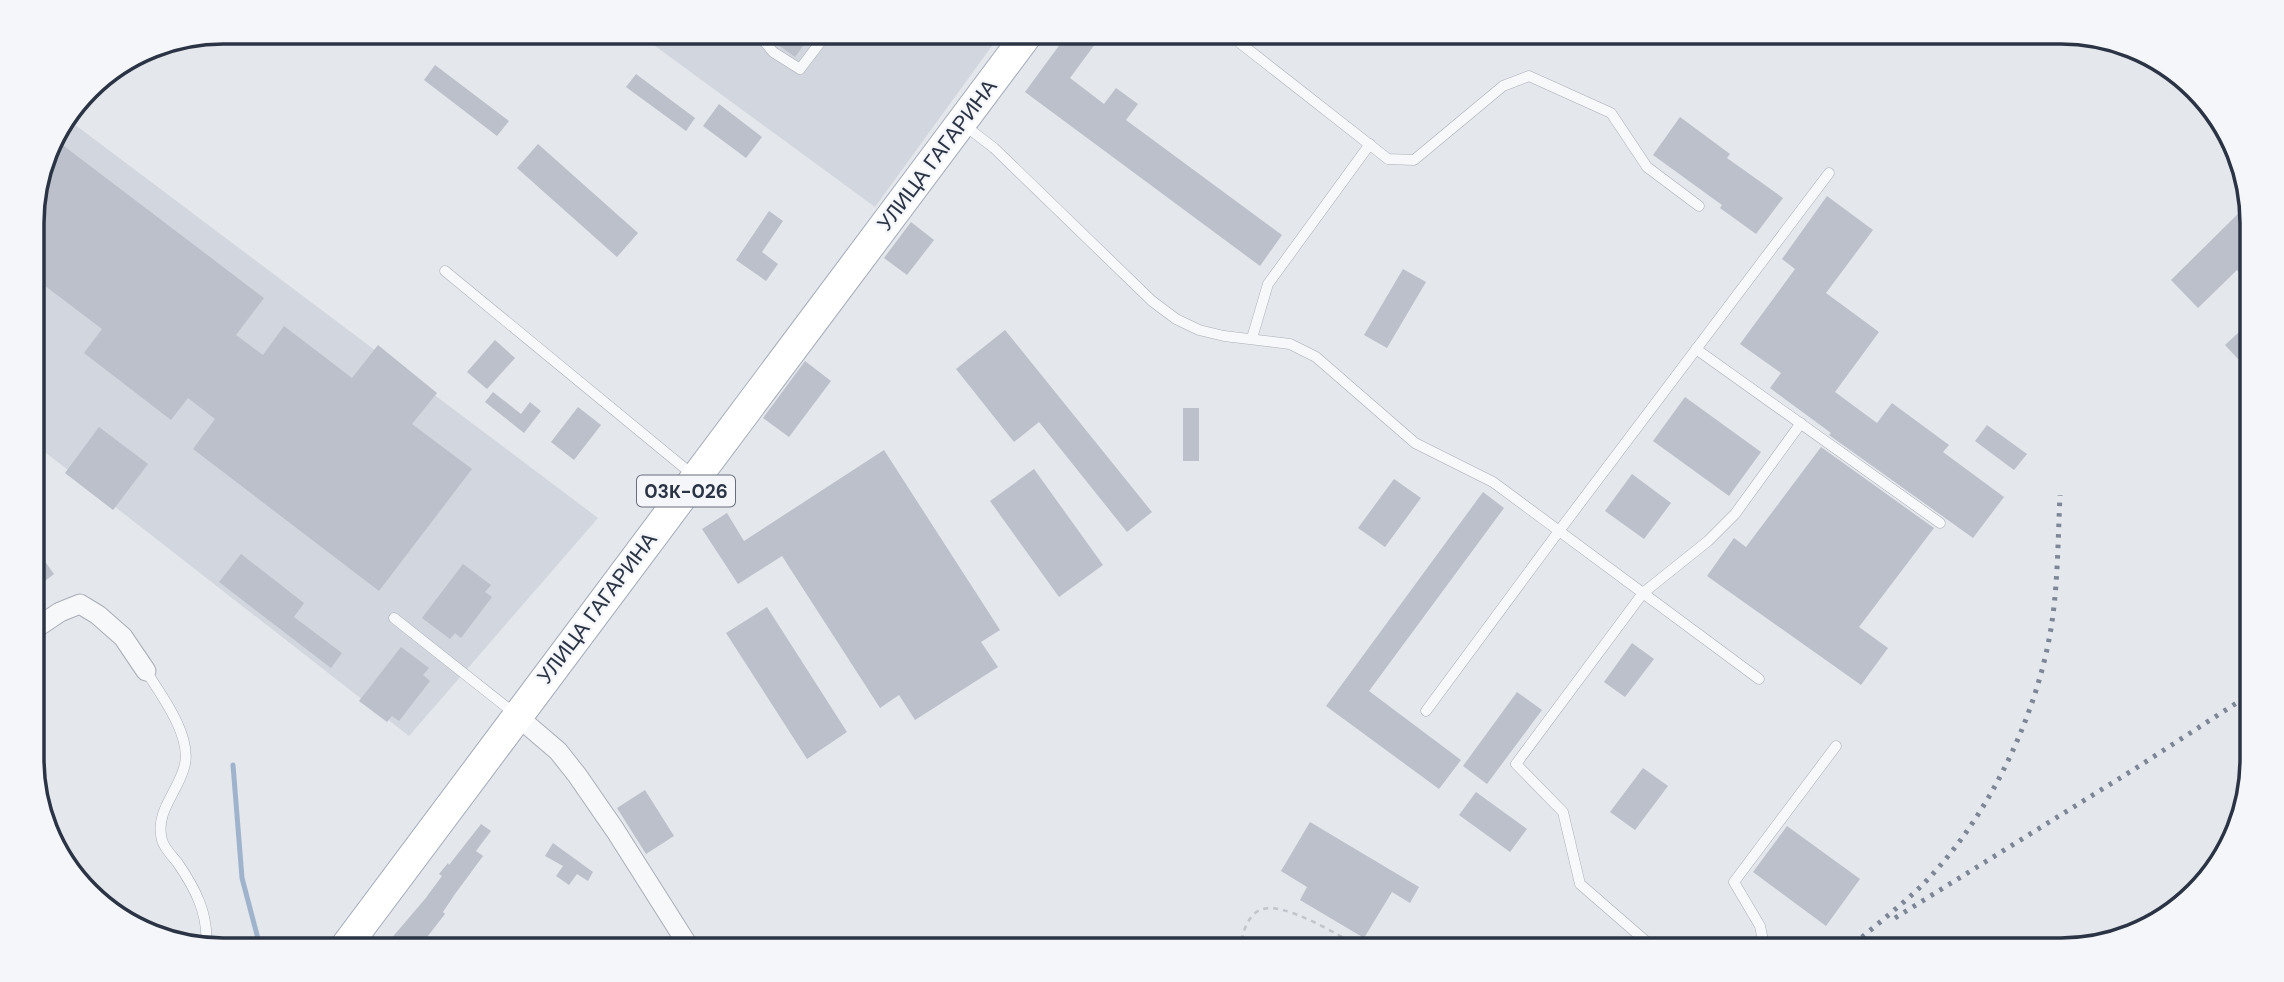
<svg xmlns="http://www.w3.org/2000/svg" width="2284" height="982" font-family="'DM Sans',sans-serif">
<style>
.built{fill:#d2d6de}
.lines{fill:none;stroke-linecap:round;stroke-linejoin:round}
.stream{stroke:#9fb4cc;stroke-width:5}
.building{fill:#bbc0ca}
.service-casing{stroke:#a9aeb7;stroke-width:11}
.minor-casing{stroke:#a9aeb7;stroke-width:21}
.primary-casing{stroke:#a3abb8;stroke-width:32}
.path{stroke:#c2c5cb;stroke-width:2.5;stroke-dasharray:5 5;stroke-linecap:butt}
.service{stroke:#f7f8fa;stroke-width:10}
.minor{stroke:#f7f8fa;stroke-width:19}
.primary{stroke:#fff;stroke-width:30}
.rail{stroke:#7d8696;stroke-width:5;stroke-dasharray:3.5 7;stroke-linecap:butt}
.labels{text-anchor:middle;stroke-width:5;stroke-linejoin:round;paint-order:stroke}
.shield{fill:#f4f6f9;stroke:#676e7b;stroke-width:2}
.shield-label{font-size:19px;font-weight:bold;fill:#2b3445}
.street-label{font-size:21px;fill:#2b3445;stroke:#f4f6f9}
.rim{fill:none;stroke:#2b3445;stroke-width:3.5}
</style>
<rect width="100%" height="100%" fill="#e4e7ec"/>
<g class="built">
<path d="M636,32H1002L875,207Z"/>
<path d="M66,118L598,518L409,736L32,442V210L51,138Z"/>
</g>
<g class="lines">
<path class="stream" d="M233,765L242,878L261,950"/>
</g>
<g class="building">
<path d="M766,32H813L795,57L774,42Z"/>
<path d="M1069,32H1104L1070,78L1104,104L1116,88L1138,104L1126,120L1282,235L1260,266L1025,92Z"/>
<path d="M435,65L509,121L497,136L424,80Z"/>
<path d="M636,74L695,118L686,131L626,87Z"/>
<path d="M719,104L762,137L746,158L703,126Z"/>
<path d="M1680,117L1730,154L1727,158L1783,198L1756,234L1720,208L1722,205L1653,155Z"/>
<path d="M52,137L264,298L236,335L263,355L284,326L352,378L378,345L437,393L412,424L472,469L379,591L193,449L215,419L188,398L171,420L84,353L102,329L32,276V210Z"/>
<path d="M538,144L638,233L617,257L517,168Z"/>
<path d="M1827,196L1873,230L1826,293L1879,332L1835,392L1877,423L1892,403L1949,445L1943,452L2004,497L1973,538L1829,435L1831,433L1770,388L1781,373L1740,344L1795,269L1782,259Z"/>
<path d="M2251,201V285L2237,270L2198,308L2171,280Z"/>
<path d="M769,211L783,221L762,252L778,264L766,281L736,260Z"/>
<path d="M911,222L934,240L907,275L884,258Z"/>
<path d="M1403,269L1426,282L1387,348L1364,335Z"/>
<path d="M2251,321V346L2238,359L2225,345Z"/>
<path d="M1005,330L1152,512L1127,532L1039,422L1014,442L956,369Z"/>
<path d="M495,340L515,358L487,389L467,372Z"/>
<path d="M805,361L831,381L789,437L763,418Z"/>
<path d="M493,392L521,414L530,402L541,411L524,433L485,402Z"/>
<path d="M1685,397L1761,452L1729,496L1653,441Z"/>
<path d="M578,407L601,425L574,460L551,442Z"/>
<rect x="1183" y="408" width="16" height="53"/>
<path d="M1987,425L2027,454L2014,470L1975,441Z"/>
<path d="M99,427L148,464L113,510L65,473Z"/>
<path d="M1821,447L1934,528L1859,627L1888,648L1861,685L1707,576L1734,538L1746,547Z"/>
<path d="M884,450L1000,630L981,642L998,667L915,720L899,695L880,708L782,556L738,584L702,529L727,513L744,541Z"/>
<path d="M1034,469L1103,565L1059,597L990,501Z"/>
<path d="M1632,474L1671,503L1644,539L1605,511Z"/>
<path d="M1394,479L1421,498L1385,547L1358,528Z"/>
<path d="M1483,492L1504,508L1369,691L1461,760L1439,789L1326,706Z"/>
<path d="M33,545L54,574L33,590Z"/>
<path d="M241,554L304,603L294,617L342,653L331,668L219,582Z"/>
<path d="M463,564L491,585L485,592L492,597L461,638L455,633L450,639L422,618Z"/>
<path d="M767,607L847,732L807,759L726,633Z"/>
<path d="M1632,643L1654,659L1625,697L1604,682Z"/>
<path d="M401,647L429,668L423,675L430,681L399,721L392,716L387,722L359,701Z"/>
<path d="M1517,692L1542,710L1487,784L1463,766Z"/>
<path d="M1643,768L1668,786L1635,830L1610,812Z"/>
<path d="M645,790L674,836L646,854L617,808Z"/>
<path d="M1476,792L1527,829L1510,852L1459,815Z"/>
<path d="M1310,822L1419,887L1410,903L1392,892L1364,938L1300,900L1307,887L1281,871Z"/>
<path d="M481,824L491,831L476,851L483,856L455,894L443,912L445,914L417,950H404L390,940L425,899L442,876L439,874L448,863L449,865Z"/>
<path d="M1787,826L1860,879L1826,926L1753,872Z"/>
<path d="M553,843L593,872L588,881L577,874L569,885L556,876L563,866L545,856Z"/>
</g>
<g class="lines">
<defs>
<g id="service">
<path d="M757,32L773,52L800,69L828,32"/>
<path d="M1226,32L1388,159L1414,160L1503,86L1529,76L1611,113L1647,167L1699,206"/>
<path d="M964,125L994,148L1152,301L1176,319L1199,330L1224,336L1290,344L1316,357L1415,443L1493,482L1759,679"/>
<path d="M445,271L693,475"/>
<path d="M1252,338L1268,284L1370,144"/>
<path d="M1696,349L1940,523"/>
<path d="M2247,366L2251,362"/>
<path d="M394,618L514,713"/>
<path d="M146,671C161,695 191,734 185,764C180,790 154,811 162,840C164,848 172,856 177,862C195,888 209,914 206,947"/>
<path d="M1426,711L1559,531L1829,173"/>
<path d="M1656,950L1580,884L1563,812L1516,764L1643,593L1708,541L1735,514L1801,423"/>
<path d="M1765,950L1760,926L1734,882L1836,746"/>
</g>
<g id="minor">
<path d="M33,630L60,612L80,604L98,615L123,637L146,671"/>
<path d="M517,716L558,751L577,775L615,830L691,950"/>
</g>
<path id="primary" d="M343,950L1029,32"/>
</defs>
<use href="#service" class="service-casing"/>
<use href="#minor" class="minor-casing"/>
<use href="#primary" class="primary-casing"/>
<g class="path">
<path d="M1240,950C1242,937 1245,919 1258,911C1280,897 1344,939 1365,950"/>
<path d="M1480,950L1485,944"/>
</g>
<use href="#service" class="service"/>
<use href="#minor" class="minor"/>
<use href="#primary" class="primary"/>
<g class="rail">
<path d="M1895,918L2133,770L2252,693"/>
<path d="M1854,944C1874,927 1895,910 1915,892C1985,826 2038,717 2052,622C2058,580 2058,537 2060,495"/>
</g>
</g>
<g class="labels">
<rect class="shield" x="637" y="475.5" width="98" height="31" rx="5"/>
<g class="shield-label">
<text x="686" y="498">03К-026</text>
</g>
<g class="street-label">
<text transform="translate(937 155) rotate(-53)" y="7">УЛИЦА ГАГАРИНА</text>
<text transform="translate(597 608) rotate(-53)" y="7">УЛИЦА ГАГАРИНА</text>
</g>
</g>
<path d="M0 0H2284V982H0ZM223 44H2061A179 179 0 0 1 2240 223V759A179 179 0 0 1 2061 938H223A179 179 0 0 1 44 759V223A179 179 0 0 1 223 44Z" fill="#f4f6f9" fill-rule="evenodd"/>
<path class="rim" d="M223 44H2061A179 179 0 0 1 2240 223V759A179 179 0 0 1 2061 938H223A179 179 0 0 1 44 759V223A179 179 0 0 1 223 44Z"/>
</svg>
